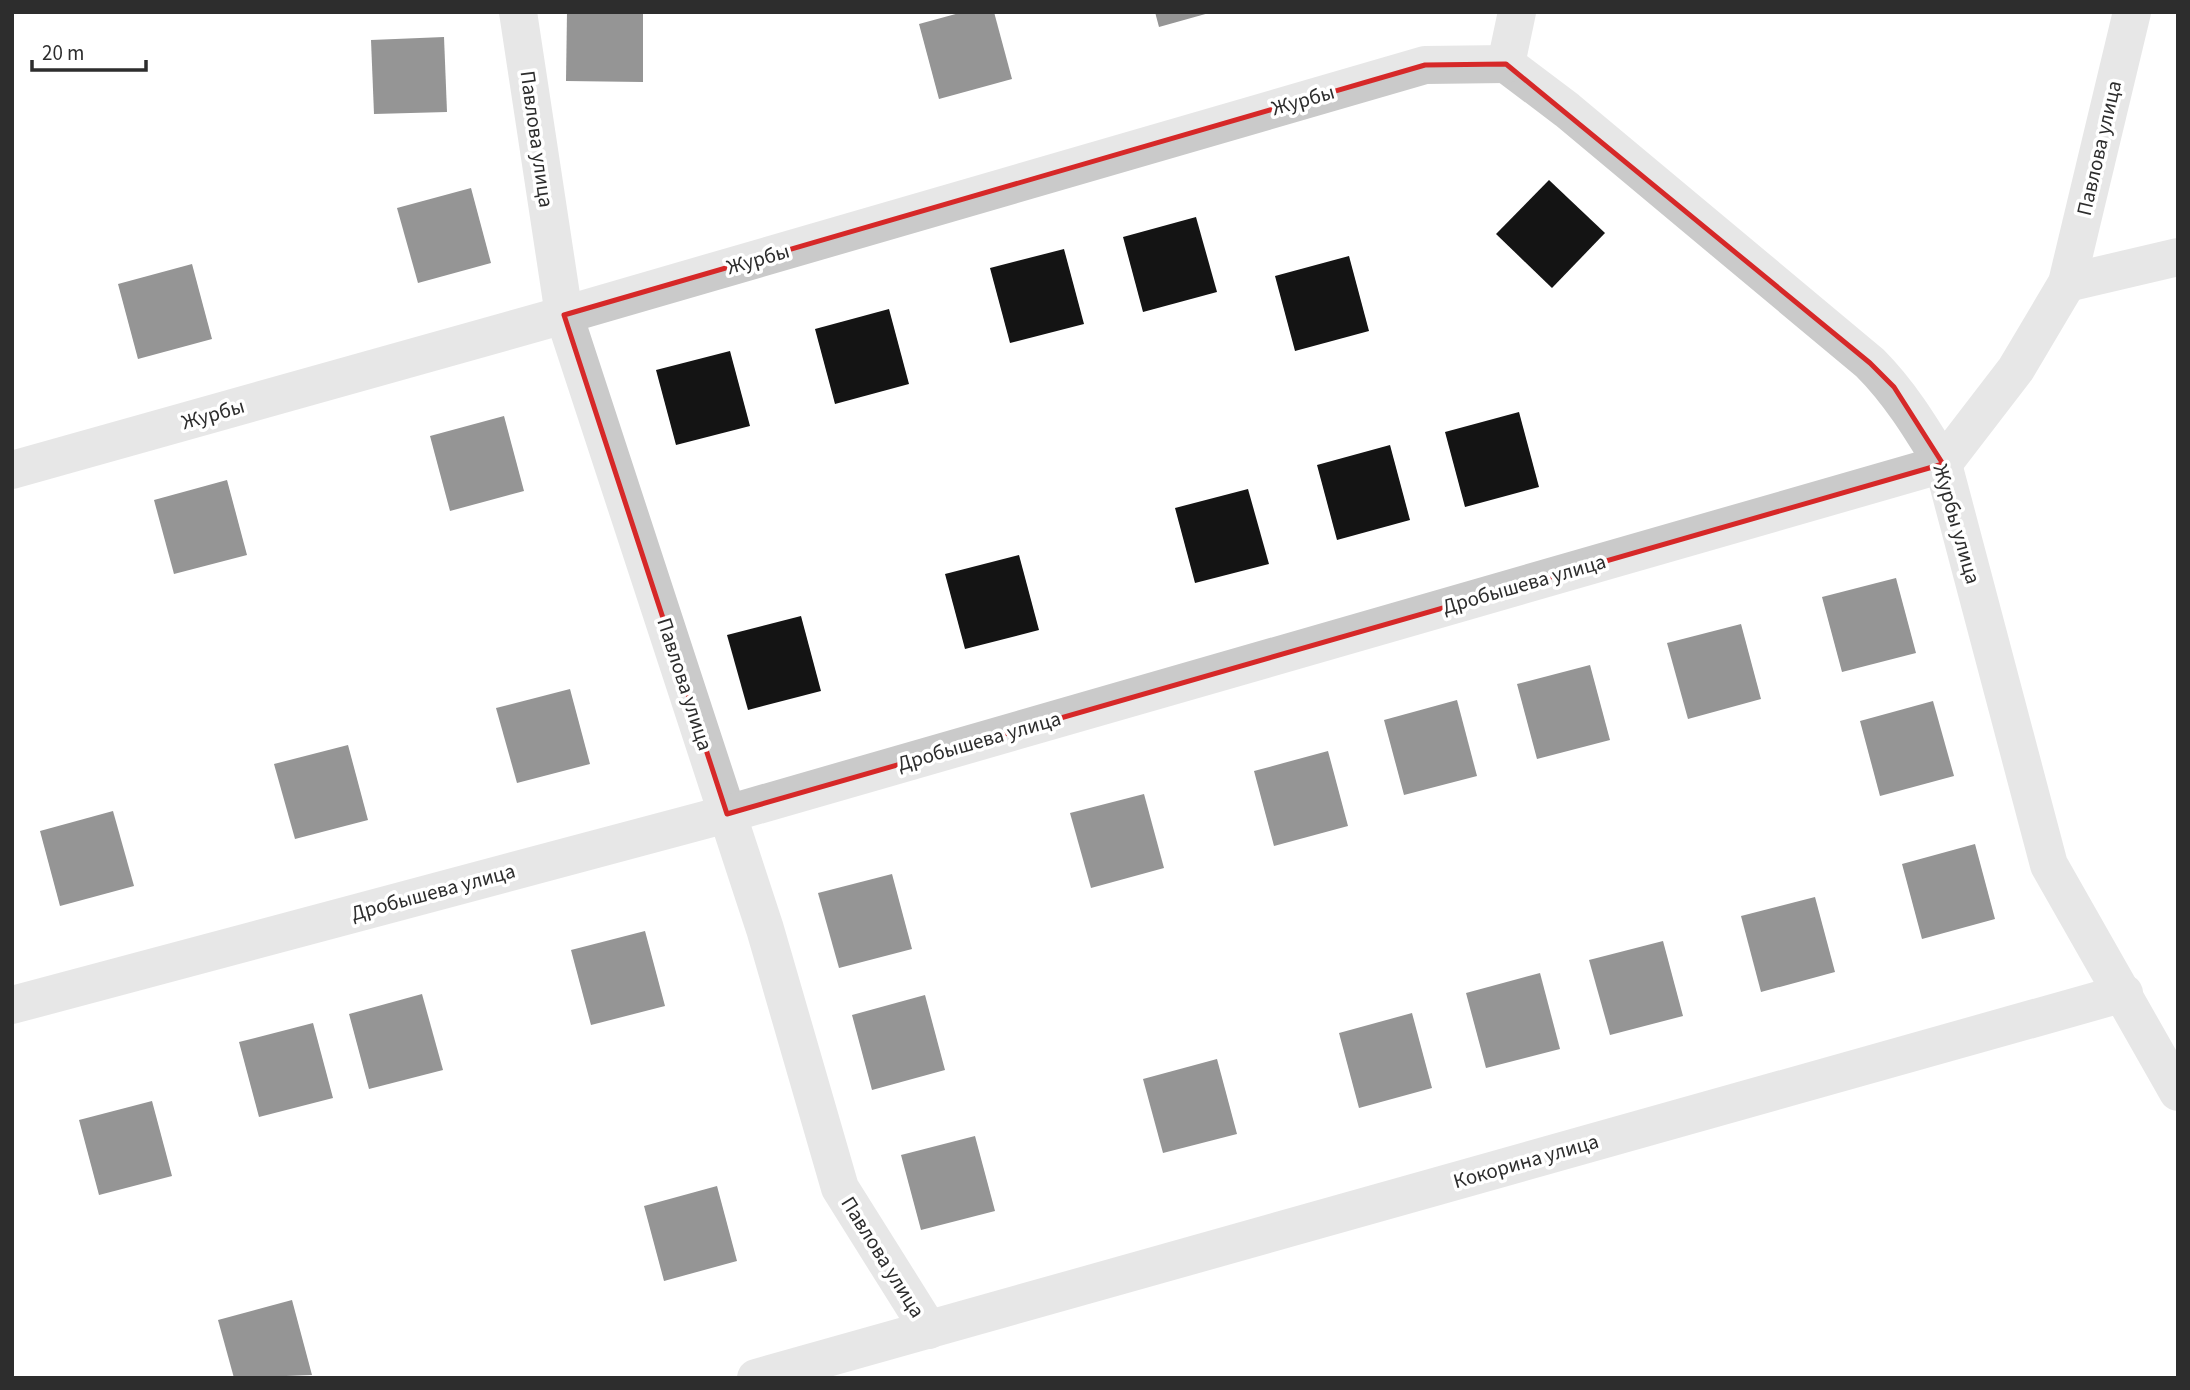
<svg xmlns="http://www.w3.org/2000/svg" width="2190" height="1390" font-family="'Source Sans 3',sans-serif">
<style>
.building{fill:#141414}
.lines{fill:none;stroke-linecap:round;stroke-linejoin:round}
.minor{stroke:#cacaca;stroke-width:38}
.marked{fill:none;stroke:#d62828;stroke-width:5;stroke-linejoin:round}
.labels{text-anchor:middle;stroke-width:7;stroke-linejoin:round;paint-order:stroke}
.street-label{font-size:21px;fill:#2d2d2d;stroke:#fff}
</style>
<rect width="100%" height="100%" fill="#fff"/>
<g class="building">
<path d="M567,12H643V82L566,81Z"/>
<path d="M963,12H994L1012,79L939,99L919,24Z"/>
<path d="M1155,12H1209V13L1159,27Z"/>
<path d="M444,37L447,112L374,114L371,40Z"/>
<path d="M1549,180L1605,233L1552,288L1496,234Z"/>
<path d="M471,188L491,263L418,283L397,208Z"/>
<path d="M1196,217L1217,292L1143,312L1123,237Z"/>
<path d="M1064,249L1084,324L1010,343L990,268Z"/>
<path d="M1349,256L1369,331L1295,351L1275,276Z"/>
<path d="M192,264L212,339L138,359L118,284Z"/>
<path d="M889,309L909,384L835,404L815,329Z"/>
<path d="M730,351L750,426L676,445L656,370Z"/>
<path d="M1519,412L1539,487L1465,507L1445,432Z"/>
<path d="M504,416L524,491L450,511L430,436Z"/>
<path d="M1390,445L1410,520L1337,540L1317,465Z"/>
<path d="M227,480L247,555L174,574L154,500Z"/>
<path d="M1248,489L1269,564L1195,583L1175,508Z"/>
<path d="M1019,555L1039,630L965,649L945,574Z"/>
<path d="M1896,578L1916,653L1842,672L1822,597Z"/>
<path d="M801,616L821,691L748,710L727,635Z"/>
<path d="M1741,624L1761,699L1688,719L1667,643Z"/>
<path d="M1590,665L1610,740L1537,759L1517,684Z"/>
<path d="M570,689L590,764L517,783L496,708Z"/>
<path d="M1457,700L1477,776L1404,795L1384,720Z"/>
<path d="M1933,701L1954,776L1880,796L1860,721Z"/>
<path d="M348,745L368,820L295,839L274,764Z"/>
<path d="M1328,751L1348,826L1274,846L1254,771Z"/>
<path d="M1144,794L1164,868L1091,888L1070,813Z"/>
<path d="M113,811L134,886L60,906L40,831Z"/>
<path d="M1975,844L1995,919L1922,939L1902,864Z"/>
<path d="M892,874L912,949L839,968L818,893Z"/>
<path d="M1815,897L1835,972L1761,992L1741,916Z"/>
<path d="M645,931L665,1006L591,1025L571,950Z"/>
<path d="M1663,941L1683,1016L1610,1035L1589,960Z"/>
<path d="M1540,973L1560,1049L1486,1068L1466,993Z"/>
<path d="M422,994L443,1070L369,1089L349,1014Z"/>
<path d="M925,995L945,1070L872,1090L852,1015Z"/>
<path d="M1412,1013L1432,1088L1359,1108L1339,1033Z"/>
<path d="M313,1023L333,1098L259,1117L239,1042Z"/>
<path d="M1217,1059L1237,1134L1163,1153L1143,1079Z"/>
<path d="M152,1101L172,1176L99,1195L79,1120Z"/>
<path d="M975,1136L995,1211L921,1230L901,1155Z"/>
<path d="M717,1186L737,1261L664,1281L644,1206Z"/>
<path d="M292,1300L312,1375L234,1378L218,1320Z"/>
</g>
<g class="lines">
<g class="minor">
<path d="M518,12L564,315L765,929L840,1188L929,1330"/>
<path d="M1506,64L1567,110L1870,363C1900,393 1921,428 1943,464L2049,865L2178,1092"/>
<path d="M1506,64L1517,12"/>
<path d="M2067,283L2178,257"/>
<path d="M1943,464L2016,369L2067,283L2132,12"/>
<path d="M12,470L564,315L1425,65L1506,64"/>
<path d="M12,1005L727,814L1943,464"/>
<path d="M756,1378L2124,993"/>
</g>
</g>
<path d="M0 0H2190V1390H0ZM1506,64L1870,363L1894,387L1943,464L727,814L564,315L1425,65Z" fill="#fff" fill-opacity=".55" fill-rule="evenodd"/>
<path class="marked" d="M1506,64L1870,363L1894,387L1943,464L727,814L564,315L1425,65Z"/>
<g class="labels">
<g class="street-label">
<text transform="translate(1303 100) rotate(-16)" y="7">Журбы</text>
<text transform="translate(537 139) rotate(82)" y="7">Павлова улица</text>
<text transform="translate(2099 148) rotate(-77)" y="7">Павлова улица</text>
<text transform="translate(758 259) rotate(-16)" y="7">Журбы</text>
<text transform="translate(213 414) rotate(-16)" y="7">Журбы</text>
<text transform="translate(1957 524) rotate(74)" y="7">Журбы улица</text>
<text transform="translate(1524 584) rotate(-16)" y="7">Дробышева улица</text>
<text transform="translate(685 684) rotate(72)" y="7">Павлова улица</text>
<text transform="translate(979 741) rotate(-16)" y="7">Дробышева улица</text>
<text transform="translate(433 892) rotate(-15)" y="7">Дробышева улица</text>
<text transform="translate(1526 1161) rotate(-16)" y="7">Кокорина улица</text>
<text transform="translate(883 1257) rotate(58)" y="7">Павлова улица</text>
</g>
</g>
<rect width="2190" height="1390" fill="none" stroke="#2d2d2d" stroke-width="28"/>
<path d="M32 60v10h114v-10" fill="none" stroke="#2d2d2d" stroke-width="3.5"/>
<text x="42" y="60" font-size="21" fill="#2d2d2d" stroke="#ffffff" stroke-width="5" paint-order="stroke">20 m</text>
</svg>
